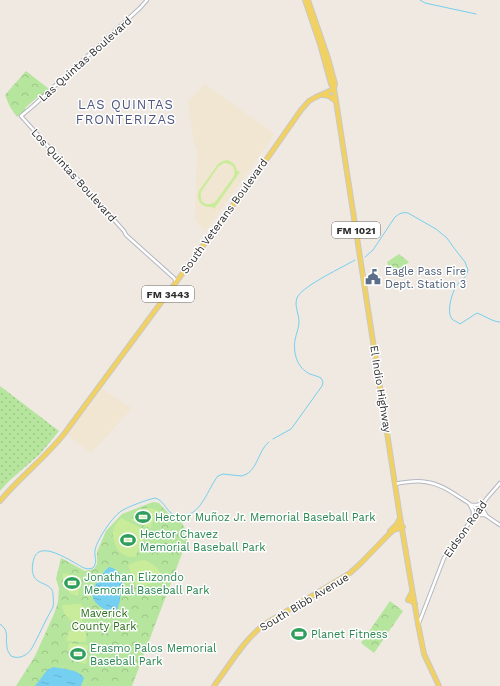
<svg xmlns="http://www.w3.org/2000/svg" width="500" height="686" font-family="'Work Sans',sans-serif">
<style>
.education{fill:#f0e6d1}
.grass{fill:url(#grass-dots)}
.forest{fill:url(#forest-crowns)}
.pitch{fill:#c9ec9a;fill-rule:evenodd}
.water{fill:url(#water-ripples)}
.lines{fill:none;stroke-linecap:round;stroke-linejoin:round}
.stream{stroke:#75cff0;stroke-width:1}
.minor-casing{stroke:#b4b7c1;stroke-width:4.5}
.major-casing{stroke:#c9c9c9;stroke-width:6}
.minor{stroke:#fff;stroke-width:2.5}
.major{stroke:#f2d163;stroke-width:4}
.labels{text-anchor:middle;stroke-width:3;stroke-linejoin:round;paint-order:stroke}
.shield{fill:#fff;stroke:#6d6d6d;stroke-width:1}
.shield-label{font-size:10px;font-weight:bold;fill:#2e2e2e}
.street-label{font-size:11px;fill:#2e2e2e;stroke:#fff}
.service-label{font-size:11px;fill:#4e5e75;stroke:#fff;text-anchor:start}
.leisure-label{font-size:11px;fill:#27864d;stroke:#fff;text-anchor:start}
.park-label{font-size:11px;fill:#2c6e1b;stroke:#fff}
.quarter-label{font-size:13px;letter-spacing:1px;fill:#4d5680;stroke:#fff}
</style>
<defs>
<pattern id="grass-dots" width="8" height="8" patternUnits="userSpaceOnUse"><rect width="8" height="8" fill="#b6e59e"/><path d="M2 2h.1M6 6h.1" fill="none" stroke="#9dc588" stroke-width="1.8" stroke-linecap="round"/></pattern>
<pattern id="forest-crowns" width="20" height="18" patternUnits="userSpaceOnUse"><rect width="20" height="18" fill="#b6e59e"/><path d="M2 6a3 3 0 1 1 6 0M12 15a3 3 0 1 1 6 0" fill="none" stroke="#9dc588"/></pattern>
<pattern id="water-ripples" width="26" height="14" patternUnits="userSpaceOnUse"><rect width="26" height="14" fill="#75cff0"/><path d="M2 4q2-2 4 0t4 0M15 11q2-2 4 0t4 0" fill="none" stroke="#66b2ce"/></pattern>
</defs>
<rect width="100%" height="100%" fill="#efe9e1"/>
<g class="education">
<path d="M205,84L275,134L205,232L195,220L197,152L194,143L188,102Z"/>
<path d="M102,389L132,408L91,453L67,435Z"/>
</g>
<path class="grass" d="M0,386L59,431L40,454L9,481L0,491Z"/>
<g class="forest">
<path d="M26,71L49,89L42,96L40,95L25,108L26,110L17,117L10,107L5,95Z"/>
<path d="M399,254L409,262L395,275L390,270L387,262Z"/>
<path d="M153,502L159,503L171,516L180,520L189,535L132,686H16L35,656L54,614L58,602L59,588L56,579L61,558L85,571L94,569L97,564V552L106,531L122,514Z"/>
<path d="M390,601L403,611L374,653L361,643Z"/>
</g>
<g class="pitch">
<path d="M227,160C233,162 236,165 237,171L240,172L214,209L212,207C201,208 196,200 199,191L218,164L223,161ZM224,163C232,163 236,168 234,176L216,201C207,208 199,203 201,192L218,167Z"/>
<path d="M147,508H150L157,510L152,523L151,527L150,528L131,520L136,513Z"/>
<path d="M121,518L147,531V532L135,557C124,557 117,553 114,541C113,538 112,535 113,532C113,527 117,522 121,518Z"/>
<path d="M145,560C155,565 158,567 163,578L139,588L137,587L128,565L137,561Z"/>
<path d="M63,573L80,577L81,579L78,596C67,594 61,585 63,573Z"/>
<path d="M79,604H81L82,605V622C71,623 63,616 62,605Z"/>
<path d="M80,624H86V642H84L66,641C67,632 72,627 80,624Z"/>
<path d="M69,643L87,645L88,646L86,664C74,662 66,657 69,643Z"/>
</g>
<g class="water">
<path d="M109,567C116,568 120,574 124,578C123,581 121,585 121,588C120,600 121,604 114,614C105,610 89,603 93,590C94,586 98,582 100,579C102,574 105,570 109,567Z"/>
<path d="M53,667C63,669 78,669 84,678L81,686H35L47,670Z"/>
</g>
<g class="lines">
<g class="stream">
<path d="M420,0L425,3L476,14"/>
<path d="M365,257L373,250L395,217C400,213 403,212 408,213L436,229L447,238L454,248L465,262L468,270C465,280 462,278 457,285C452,292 446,312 452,319C454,321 458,322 460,324L477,313C485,316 493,322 500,322"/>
<path d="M273,439L291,429L294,425L322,386L323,382L321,378C317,376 313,375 310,374C297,368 293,353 295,340C296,334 299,328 299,322C299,313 293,304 298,296C305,285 343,267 355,260"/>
<path d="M0,624C10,631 5,637 7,647C7,650 9,653 11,656C19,660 28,655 32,648C37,639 41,630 46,620C48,616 51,611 53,607C54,603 53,598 53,594C52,579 28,589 33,562C34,558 35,554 39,552C50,546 74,563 84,568L88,569L93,568C98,562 94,557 95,550C97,540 113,515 123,510C130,506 146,500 155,498C163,500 165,508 171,513C174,515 179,516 183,516C202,514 208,488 218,476L223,474L241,476C258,473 257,451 269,442"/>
</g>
<defs>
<g id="minor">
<path d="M147,0L140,8L33,106L21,116L124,231L126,235L174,278L176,282"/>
<path d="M395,484C405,482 416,480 426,482C442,484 454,494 467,502C478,510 489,518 500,525"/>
<path d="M483,503V510L486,515H479L473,518V511L470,505H477Z"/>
<path d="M419,623L444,558L487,498L500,483"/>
</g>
<g id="major">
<path d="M305,0L320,44L331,84L334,89L336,101L400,517L418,624L424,654L439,686"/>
<path d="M308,0L328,58L335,84L334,89"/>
<path d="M323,95L329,96L336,101"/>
<path d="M0,501C20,477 45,458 64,434L264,163L301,110L309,101L316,97L334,89"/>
<path d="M390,531L397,524L400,518"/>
<path d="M412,592L408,600L412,601L415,604"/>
<path d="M214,686C230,665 244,639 265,624L350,573L361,563L389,534L394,530L403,527"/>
</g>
</defs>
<use href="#minor" class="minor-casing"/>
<use href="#major" class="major-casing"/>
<use href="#minor" class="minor"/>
<use href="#major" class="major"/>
</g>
<defs>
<symbol id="civic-bare" viewBox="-9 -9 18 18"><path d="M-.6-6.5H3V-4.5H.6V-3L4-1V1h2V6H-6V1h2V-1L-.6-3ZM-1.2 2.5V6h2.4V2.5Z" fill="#5c6f8a" stroke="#fff" stroke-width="2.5" paint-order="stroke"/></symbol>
<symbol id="stadium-bare" viewBox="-9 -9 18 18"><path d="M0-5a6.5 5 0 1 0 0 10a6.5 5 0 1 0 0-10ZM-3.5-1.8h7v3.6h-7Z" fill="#2e9e5b" stroke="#fff" stroke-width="2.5" paint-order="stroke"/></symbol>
</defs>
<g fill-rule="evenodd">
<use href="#civic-bare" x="362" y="266" width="22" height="22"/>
<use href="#stadium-bare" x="132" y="506" width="22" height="22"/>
<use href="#stadium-bare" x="117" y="529" width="22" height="22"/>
<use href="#stadium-bare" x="61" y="572" width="22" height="22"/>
<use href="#stadium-bare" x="288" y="623" width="22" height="22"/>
<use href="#stadium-bare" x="67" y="643" width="22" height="22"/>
</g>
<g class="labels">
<g class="shield">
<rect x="332" y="222" width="48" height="16" rx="3"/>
<rect x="142" y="286" width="52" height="16" rx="3"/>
</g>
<g class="shield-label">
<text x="356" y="234">FM 1021</text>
<text x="168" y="298">FM 3443</text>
</g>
<g class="street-label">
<text transform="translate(85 59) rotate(-42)" y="4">Las Quintas Boulevard</text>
<text transform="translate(74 175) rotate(48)" y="4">Los Quintas Boulevard</text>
<text transform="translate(224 216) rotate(-54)" y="4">South Veterans Boulevard</text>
<text transform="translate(381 389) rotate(81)" y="4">El Indio Highway</text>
<text transform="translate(465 529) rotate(-55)" y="4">Eidson Road</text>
<text transform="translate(304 602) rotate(-31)" y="4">South Bibb Avenue</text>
</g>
<g class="service-label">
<text x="385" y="275">Eagle Pass Fire<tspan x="385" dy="13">Dept. Station 3</tspan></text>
</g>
<g class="leisure-label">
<text x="155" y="521">Hector Muñoz Jr. Memorial Baseball Park</text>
<text x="140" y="538">Hector Chavez<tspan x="140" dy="13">Memorial Baseball Park</tspan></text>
<text x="84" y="581">Jonathan Elizondo<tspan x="84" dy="13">Memorial Baseball Park</tspan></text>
<text x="311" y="638">Planet Fitness</text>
<text x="90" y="652">Erasmo Palos Memorial<tspan x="90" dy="13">Baseball Park</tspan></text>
</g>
<g class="park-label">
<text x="104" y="617">Maverick<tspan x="104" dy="13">County Park</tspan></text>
</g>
<g class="quarter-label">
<text x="126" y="109">LAS QUINTAS<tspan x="126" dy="15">FRONTERIZAS</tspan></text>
</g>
</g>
</svg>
